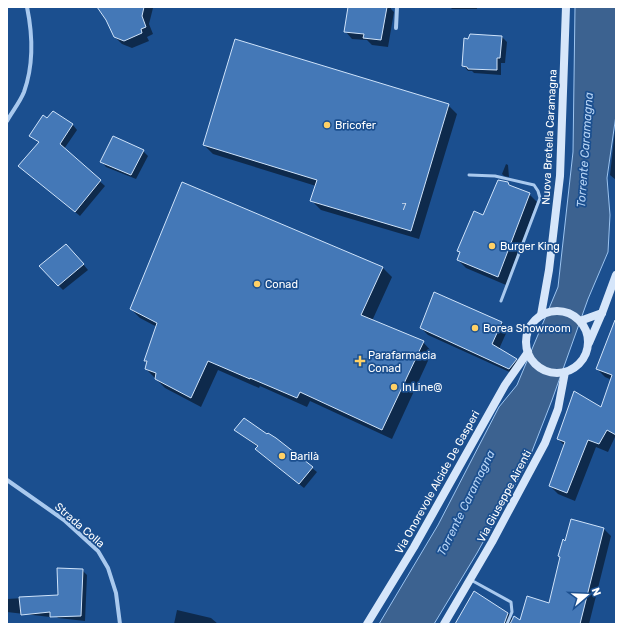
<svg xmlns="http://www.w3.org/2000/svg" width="623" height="631" font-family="Rubik,sans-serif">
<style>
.water{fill:#3c6290;stroke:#9cc4f0}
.shadow{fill:#0007}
.building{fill:#4478b7;stroke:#cfe3fa}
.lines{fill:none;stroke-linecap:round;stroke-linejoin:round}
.lane{stroke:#a9c9ee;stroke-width:3}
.street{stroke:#a9c9ee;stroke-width:4}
.secondary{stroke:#d6e6fa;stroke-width:8}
.poi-dot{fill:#ffd166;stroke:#1b4f8f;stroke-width:1.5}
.labels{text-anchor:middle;stroke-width:3.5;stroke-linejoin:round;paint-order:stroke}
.number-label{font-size:9px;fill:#d0dded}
.poi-label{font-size:11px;fill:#fff;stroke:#1b4f8f;text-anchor:start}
.street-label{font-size:11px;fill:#fff;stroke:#1b4f8f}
.water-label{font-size:12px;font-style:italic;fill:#b5d3f5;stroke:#1b4f8f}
</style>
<rect width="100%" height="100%" fill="#1b4f8f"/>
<path class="water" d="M575,7H616V115L607,178L610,215L608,252L588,299L552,400L529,459L477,553L434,624H379L438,525L499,407L517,385L558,287L573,152Z"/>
<g class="shadow">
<path d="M101,7H155L153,8L149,24L153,34L147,37L149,41L132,48L122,44L115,37Z"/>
<path d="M349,7H391V9L394,12L388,47L372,45L367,40L352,39L345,31Z"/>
<path d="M450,7H477V9H452Z"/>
<path d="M470,35L502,37L507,42L505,63H501V75L474,73L472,71H468L464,66Z"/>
<path d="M448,105L457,114L419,239L321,210L312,201L316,186L213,154L204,145Z"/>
<path d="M53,113L73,125L77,130L64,149L105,186L80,216L24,170L39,143L30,135Z"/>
<path d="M615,130H616V180L610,175Z"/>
<path d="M143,151L148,156L136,179L106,167L102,162Z"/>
<path d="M506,164L508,165L509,177L504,176L502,174Z"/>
<path d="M183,183L383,268L392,277L372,321L423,342L432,352L392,439L310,401L307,407L260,386L259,388L218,370L201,407L165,388L146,369L147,363L145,361L157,327L140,318L131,309Z"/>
<path d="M508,183L513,188L529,194L537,202L506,285L466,268L458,260L461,253L458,250Z"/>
<path d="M71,250L88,270L63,290L58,285Z"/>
<path d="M616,319V438L615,437L608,452L596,447L575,501L558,494L550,486L565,446L558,439L602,408L612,380L605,377L597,369Z"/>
<path d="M502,323L508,329L499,349L516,359L523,366L516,375L428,335L421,328Z"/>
<path d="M240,434L267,435L276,439L317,472L304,488L260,453L256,449L258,447Z"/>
<path d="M604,529L611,536L589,624H456L474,593L508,613L513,619L521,621L549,605L566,542Z"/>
<path d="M82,570L87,575L85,621L58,618L56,616L50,617L7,612V599L59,596Z"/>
<path d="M177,610L211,618L218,624H174Z"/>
</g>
<g class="building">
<path d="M97,7H144L142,16L146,27L141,29L142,33L124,41L114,37L106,20Z"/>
<path d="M348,7H387L381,40L363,38L364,34L344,32Z"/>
<path d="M470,34L502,36L500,58H497V70L468,69L467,67L462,66L464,38L468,39Z"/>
<path d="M235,39L449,104L411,231L310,201L317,180L203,145Z"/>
<path d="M53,111L73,124L60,144L101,180L75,212L18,166L39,142L29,136L43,115L47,118Z"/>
<path d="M113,136L144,150L131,175L100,162Z"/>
<path d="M498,180L508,182L509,185L530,193L498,277L457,260L460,252L457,251L474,211L483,215Z"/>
<path d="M182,182L383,267L361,315L424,341L382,430L300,392L297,398L250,378V379L208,361L191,398L155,379L156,373L145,369L147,361H144L157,323L130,309Z"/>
<path d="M66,244L84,264L58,286L39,266Z"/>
<path d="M434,292L502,322L492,344L517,359L509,369L420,328Z"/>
<path d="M615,320H616V435L607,430L599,444L588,440L567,493L549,486L565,442L557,439L574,391L601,407L612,375L596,369Z"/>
<path d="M244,418L267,434L268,433L276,438L313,467L299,484L255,449L258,446L234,430Z"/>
<path d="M571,519L604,528L580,624H510L514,616L520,620L527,596L549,603L560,557L558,556L563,539L565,541Z"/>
<path d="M57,568L83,569L81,616L50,617V612L21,615L19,597L58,595Z"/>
<path d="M474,591L508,613L504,624H455Z"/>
</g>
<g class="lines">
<g class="lane">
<path d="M469,175L495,176L534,185L538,191L540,198L501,301"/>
<path d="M471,580L511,602L512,612L507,624"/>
</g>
<g class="street">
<path d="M396,28L397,7"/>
<path d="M7,121C12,112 20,102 24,92C34,64 33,36 27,7"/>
<path d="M7,480L64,520L98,551L108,568L116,593L120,624"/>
</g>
<g class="secondary">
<circle cx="557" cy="342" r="31"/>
<path d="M541,315L549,270L560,176L566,7"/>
<path d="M580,321L602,313"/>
<path d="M589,343L602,313L616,275"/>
<path d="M367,624L414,547L505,385L528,352"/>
<path d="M444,624L492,542L545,443L558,409L565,372"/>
</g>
</g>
<g class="poi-dot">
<circle cx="327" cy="125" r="4"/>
<circle cx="492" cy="246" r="4"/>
<circle cx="257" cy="284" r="4"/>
<circle cx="475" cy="328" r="4"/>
<path d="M358 355h4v4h4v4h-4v4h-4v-4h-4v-4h4z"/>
<circle cx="394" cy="387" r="4"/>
<circle cx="282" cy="456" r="4"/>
</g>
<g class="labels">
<g class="number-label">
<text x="404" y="210">7</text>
</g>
<g class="poi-label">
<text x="335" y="129">Bricofer</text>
<text x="500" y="250">Burger King</text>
<text x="265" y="288">Conad</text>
<text x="483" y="332">Borea Showroom</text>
<text x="368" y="359">Parafarmacia<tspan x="368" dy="13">Conad</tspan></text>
<text x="402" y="391">InLine@</text>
<text x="290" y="460">Barilà</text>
</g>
<g class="street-label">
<text transform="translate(549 137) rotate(-87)" y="4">Nuova Bretella Caramagna</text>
<text transform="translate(437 482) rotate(-61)" y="4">Via Onorevole Alcide De Gasperi</text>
<text transform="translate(504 496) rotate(-62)" y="4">Via Giuseppe Airenti</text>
<text transform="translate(80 525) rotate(41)" y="4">Strada Colla</text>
</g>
<g class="water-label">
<text transform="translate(585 150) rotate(-86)" y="4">Torrente Caramagna</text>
<text transform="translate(466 503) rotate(-64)" y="4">Torrente Caramagna</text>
</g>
</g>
<rect width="623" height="631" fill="none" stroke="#ffffff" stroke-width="16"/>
<g transform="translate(587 595) rotate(71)" stroke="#1b4f8f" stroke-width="3" paint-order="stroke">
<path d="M0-3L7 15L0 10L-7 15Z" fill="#ffffff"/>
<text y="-6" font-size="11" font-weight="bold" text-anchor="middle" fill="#ffffff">N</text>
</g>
</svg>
